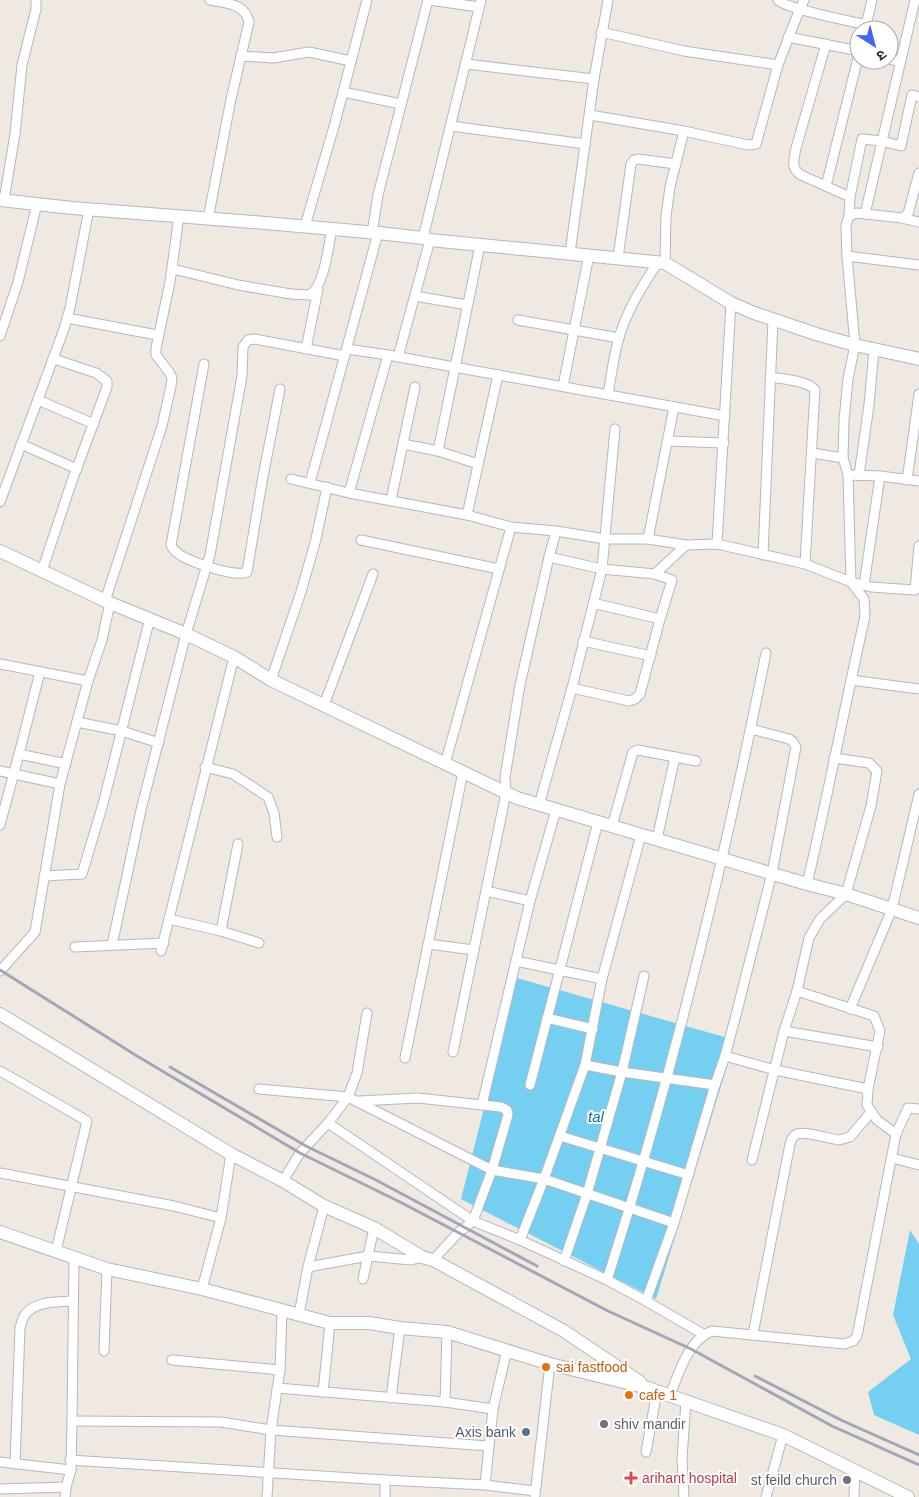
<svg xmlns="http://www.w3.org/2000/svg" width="919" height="1497" font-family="Helvetica,'Noto Sans Devanagari',sans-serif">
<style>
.water{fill:#75cff0}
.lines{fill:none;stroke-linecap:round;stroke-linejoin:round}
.street-casing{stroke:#b4b7c1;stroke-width:11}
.secondary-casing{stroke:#b4b7c1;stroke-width:14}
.street{stroke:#fff;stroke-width:9}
.secondary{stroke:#fff;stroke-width:12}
.rail{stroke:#a3a6b8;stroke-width:3}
.food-dot{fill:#e8710a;stroke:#fff;stroke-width:2}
.worship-dot{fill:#6b7280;stroke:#fff;stroke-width:2}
.service-dot{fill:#5c6f8a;stroke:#fff;stroke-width:2}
.health-dot{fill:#e0444e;stroke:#fff;stroke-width:2}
.labels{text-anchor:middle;stroke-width:4;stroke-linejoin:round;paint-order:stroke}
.food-label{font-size:14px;fill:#c56008;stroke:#fff;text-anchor:start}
.worship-label{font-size:14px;fill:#5b616d;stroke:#fff;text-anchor:start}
.service-label{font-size:14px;fill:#4e5e75;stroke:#fff;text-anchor:end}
.health-label{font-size:14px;fill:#be3a42;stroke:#fff;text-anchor:start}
.water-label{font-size:15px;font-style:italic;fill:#0d6fa3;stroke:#fff}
</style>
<rect width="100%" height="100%" fill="#efe9e1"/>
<g class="water">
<path d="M517,978L735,1040L656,1299L461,1199Z"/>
<path d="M910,1230L919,1244V1435L874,1415L868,1392L911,1359L893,1315Z"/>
</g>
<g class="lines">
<defs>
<g id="street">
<path d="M429,0L479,7"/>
<path d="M778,0C786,9 851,21 866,25"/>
<path d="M865,29L872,0"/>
<path d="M601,32L684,51L778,65"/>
<path d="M788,37L859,51"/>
<path d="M826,44L796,148C794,161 790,167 801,175L850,197"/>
<path d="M241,56L273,58L309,52L351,61"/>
<path d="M889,59L900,62"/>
<path d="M466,64L594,79"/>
<path d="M343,92L401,104"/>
<path d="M590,115L684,131L748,145L756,144L778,65L795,21L804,0"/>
<path d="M451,126L585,144"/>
<path d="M826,186L859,54"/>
<path d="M4,200L15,134L22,65L36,9V0"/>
<path d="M865,214L915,0"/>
<path d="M849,216L850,197L862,139L882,141L901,146L912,95L919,97"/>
<path d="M902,218L919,222"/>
<path d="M208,219L231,99L249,22C245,3 225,3 210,0"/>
<path d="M305,226L335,123L367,0"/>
<path d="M372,233L378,195L428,0"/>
<path d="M423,238L481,0"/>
<path d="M570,253L594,79L608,0"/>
<path d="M847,256L919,265"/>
<path d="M618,258L631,164L634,160L638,159L676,164"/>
<path d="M665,263L666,216L670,187L684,131"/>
<path d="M173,269L238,285L291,294L310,295C325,284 328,247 332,229"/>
<path d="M415,296L467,305"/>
<path d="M67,318L157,335"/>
<path d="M518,320L619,338"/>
<path d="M0,336L18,282L37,204"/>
<path d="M306,349L318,289"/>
<path d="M347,349L388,355L725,416"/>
<path d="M398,357L430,240"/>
<path d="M204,364L171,545C172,548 173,549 175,551C185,561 236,578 247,572L262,482L280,389"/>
<path d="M770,377C782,379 809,381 815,390L805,564"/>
<path d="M563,386L589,255"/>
<path d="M608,394C611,378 613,361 617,345C624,315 641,288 658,262"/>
<path d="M38,400L94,424"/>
<path d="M668,441L724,443"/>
<path d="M21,444L77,469"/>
<path d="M403,444L438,451L478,464"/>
<path d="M438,451L480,245"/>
<path d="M812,453L843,458"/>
<path d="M848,475L843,458L844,420L848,379L855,345L847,256L846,225L849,216L857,213L902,218L908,214L919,173"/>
<path d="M859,475L869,405L874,350"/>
<path d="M291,479L349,493L467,515L511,527L556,531L605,539H648L686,545"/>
<path d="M907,480L919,394"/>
<path d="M919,481L880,476L848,475L851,582L871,587L915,590L919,546"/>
<path d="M310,483L378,233"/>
<path d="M349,493L388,355"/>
<path d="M391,500L415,387"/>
<path d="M0,502L64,329L70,308L89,209"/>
<path d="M467,515L498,375"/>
<path d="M648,539L674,407"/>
<path d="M361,540L499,569"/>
<path d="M717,544L731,303"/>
<path d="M763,555L773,320"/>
<path d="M549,557L556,531"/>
<path d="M42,571L72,481L107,387V381L96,373L54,359"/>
<path d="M864,585L880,476"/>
<path d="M105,601L162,426L171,386L172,378L169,372L156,355V348L170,282L179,216"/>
<path d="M593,603L660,619"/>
<path d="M583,641L651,656"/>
<path d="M0,664L88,681"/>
<path d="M271,680L301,592L316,539L327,487"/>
<path d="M851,680L919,689"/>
<path d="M572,688L629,701L635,699L640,694L660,619L672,580L655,574"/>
<path d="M324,705L373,574"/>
<path d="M77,722L122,731L159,743"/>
<path d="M19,754L40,672"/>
<path d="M445,764L511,527"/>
<path d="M205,767L233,774L268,797L274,813L277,837"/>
<path d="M0,771L60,784"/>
<path d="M539,805L572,688L602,569L655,574L686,545L717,544L805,564L851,582L864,599L865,616C845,705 828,795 807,884"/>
<path d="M0,825L19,754L66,764"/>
<path d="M612,826L633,752L638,750L696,761"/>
<path d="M657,839L675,757"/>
<path d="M44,876L82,874L103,804L150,618"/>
<path d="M486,891L530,901"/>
<path d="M169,919L221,931L259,943"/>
<path d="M221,931L238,844"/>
<path d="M428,944L474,950"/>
<path d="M112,945L141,810L186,634L210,555L242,376L243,347L248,340L254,339L345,356"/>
<path d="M75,947L164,943"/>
<path d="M161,951L234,657"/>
<path d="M516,961L602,979"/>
<path d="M0,971L35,932L60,784L88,681L102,640L110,603"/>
<path d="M797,991L874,1016L880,1031L868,1089L867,1105L877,1120L896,1134"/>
<path d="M850,1009L892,909L919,794"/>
<path d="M547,1018L593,1029"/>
<path d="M784,1031L878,1047"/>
<path d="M453,1052L506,793L505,777L520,685L549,557L602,569L615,429"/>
<path d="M725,1056L775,1070L868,1089"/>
<path d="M405,1058L463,772"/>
<path d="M0,1071L87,1121L56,1251"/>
<path d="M530,1085L598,822"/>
<path d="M715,1085L725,1056L737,1011L772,873L796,747L793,742L789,739L751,729"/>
<path d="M259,1089L348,1097L492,1170L544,1179L674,1223L715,1085L622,1072L585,1065"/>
<path d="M359,1101L418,1098L501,1107L507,1110L508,1115L492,1170L473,1221L458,1233L433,1260"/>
<path d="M482,1105L530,901L556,810"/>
<path d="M328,1123L473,1221L520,1240L607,1280L646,1301L703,1334"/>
<path d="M560,1136L689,1175"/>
<path d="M892,1158L919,1165"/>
<path d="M752,1160L784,1031L797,991L809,938L820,919L846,894L871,806L877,771L869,763L834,758"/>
<path d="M0,1173L174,1206L221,1218"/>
<path d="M283,1181L300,1153L328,1123L348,1097L357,1073L367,1013"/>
<path d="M520,1240L544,1179L585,1065L602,979L641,835"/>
<path d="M564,1261L587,1194L622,1072L644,976"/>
<path d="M308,1267L368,1256L411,1260L422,1257"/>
<path d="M363,1279L374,1228"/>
<path d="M607,1280C673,1074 724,864 766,653"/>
<path d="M202,1289L221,1218L231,1154"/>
<path d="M646,1301L674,1223"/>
<path d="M299,1314L308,1267L324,1206"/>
<path d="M753,1334L790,1144C791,1140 793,1136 797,1134C805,1131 830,1139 839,1140L850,1137L871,1112"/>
<path d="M104,1351L107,1269"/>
<path d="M172,1360L280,1370"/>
<path d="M277,1388L445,1402L493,1409L507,1350"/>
<path d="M323,1392L330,1323"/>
<path d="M670,1395C679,1373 688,1340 712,1331L844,1344L853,1341L857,1336L896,1134L908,1108L919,1109"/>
<path d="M391,1398L400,1328"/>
<path d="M445,1402L447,1332"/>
<path d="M72,1421L221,1422L271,1430L488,1446"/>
<path d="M646,1452L657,1391"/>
<path d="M70,1460L385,1480L485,1485L535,1491"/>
<path d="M0,1462L71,1470"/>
<path d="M15,1464L20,1328C21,1325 22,1320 24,1316C34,1301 57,1302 73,1301"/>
<path d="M485,1485L493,1409"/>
<path d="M66,1487L71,1470L72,1421L74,1258"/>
<path d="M0,1489L66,1487L65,1497"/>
<path d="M535,1495L550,1364"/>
<path d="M267,1497L271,1430L280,1370L282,1311"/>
<path d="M385,1497V1480"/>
<path d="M684,1497L682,1459L686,1401"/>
<path d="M766,1497L783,1435"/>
<path d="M854,1497L855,1471"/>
</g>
<g id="secondary">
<path d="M0,200L72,208L253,222L378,233L423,238L430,240L665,263L731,303L754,313L816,334L855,345L919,359"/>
<path d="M0,551L110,603L186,634L234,657L271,680L517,798L807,884L846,894L919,918"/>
<path d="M0,1014L231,1154L283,1181L324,1206L374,1228L422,1257L433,1260L564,1331L640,1382"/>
<path d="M0,1232L107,1269L202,1289L330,1323H369L400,1328L447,1332L550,1364L648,1388L783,1435L908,1497"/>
</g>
</defs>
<use href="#street" class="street-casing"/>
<use href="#secondary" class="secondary-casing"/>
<use href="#street" class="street"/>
<use href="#secondary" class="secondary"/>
<g class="rail">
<path d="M0,970L137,1056L300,1153L400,1202L608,1311L691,1349L832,1426L919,1465"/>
<path d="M170,1067L306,1146L376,1180L537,1266"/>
<path d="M755,1376L843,1421L919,1455"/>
</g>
</g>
<g class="food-dot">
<circle cx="546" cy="1367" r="5"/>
<circle cx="629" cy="1395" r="5"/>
</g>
<g class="worship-dot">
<circle cx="604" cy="1424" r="5"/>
<circle cx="847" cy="1480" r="5"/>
</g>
<circle class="service-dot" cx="526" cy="1432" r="5"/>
<path class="health-dot" d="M628.5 1470.5h5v5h5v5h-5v5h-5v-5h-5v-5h5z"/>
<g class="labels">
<g class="food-label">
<text x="556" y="1372">sai fastfood</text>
<text x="639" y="1400">cafe 1</text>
</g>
<g class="worship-label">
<text x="614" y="1429">shiv mandir</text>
<text x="837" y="1485" text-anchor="end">st feild church</text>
</g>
<g class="service-label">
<text x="516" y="1437">Axis bank</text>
</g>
<g class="health-label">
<text x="642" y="1483">arihant hospital</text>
</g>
<g class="water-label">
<text x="596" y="1122">tal</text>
</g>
</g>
<g transform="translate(874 45) rotate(144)"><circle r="24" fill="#ffffff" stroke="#ababab"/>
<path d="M0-4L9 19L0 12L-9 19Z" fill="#4264fb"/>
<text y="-8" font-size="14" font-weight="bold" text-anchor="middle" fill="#2e2e2e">उ</text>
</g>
</svg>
